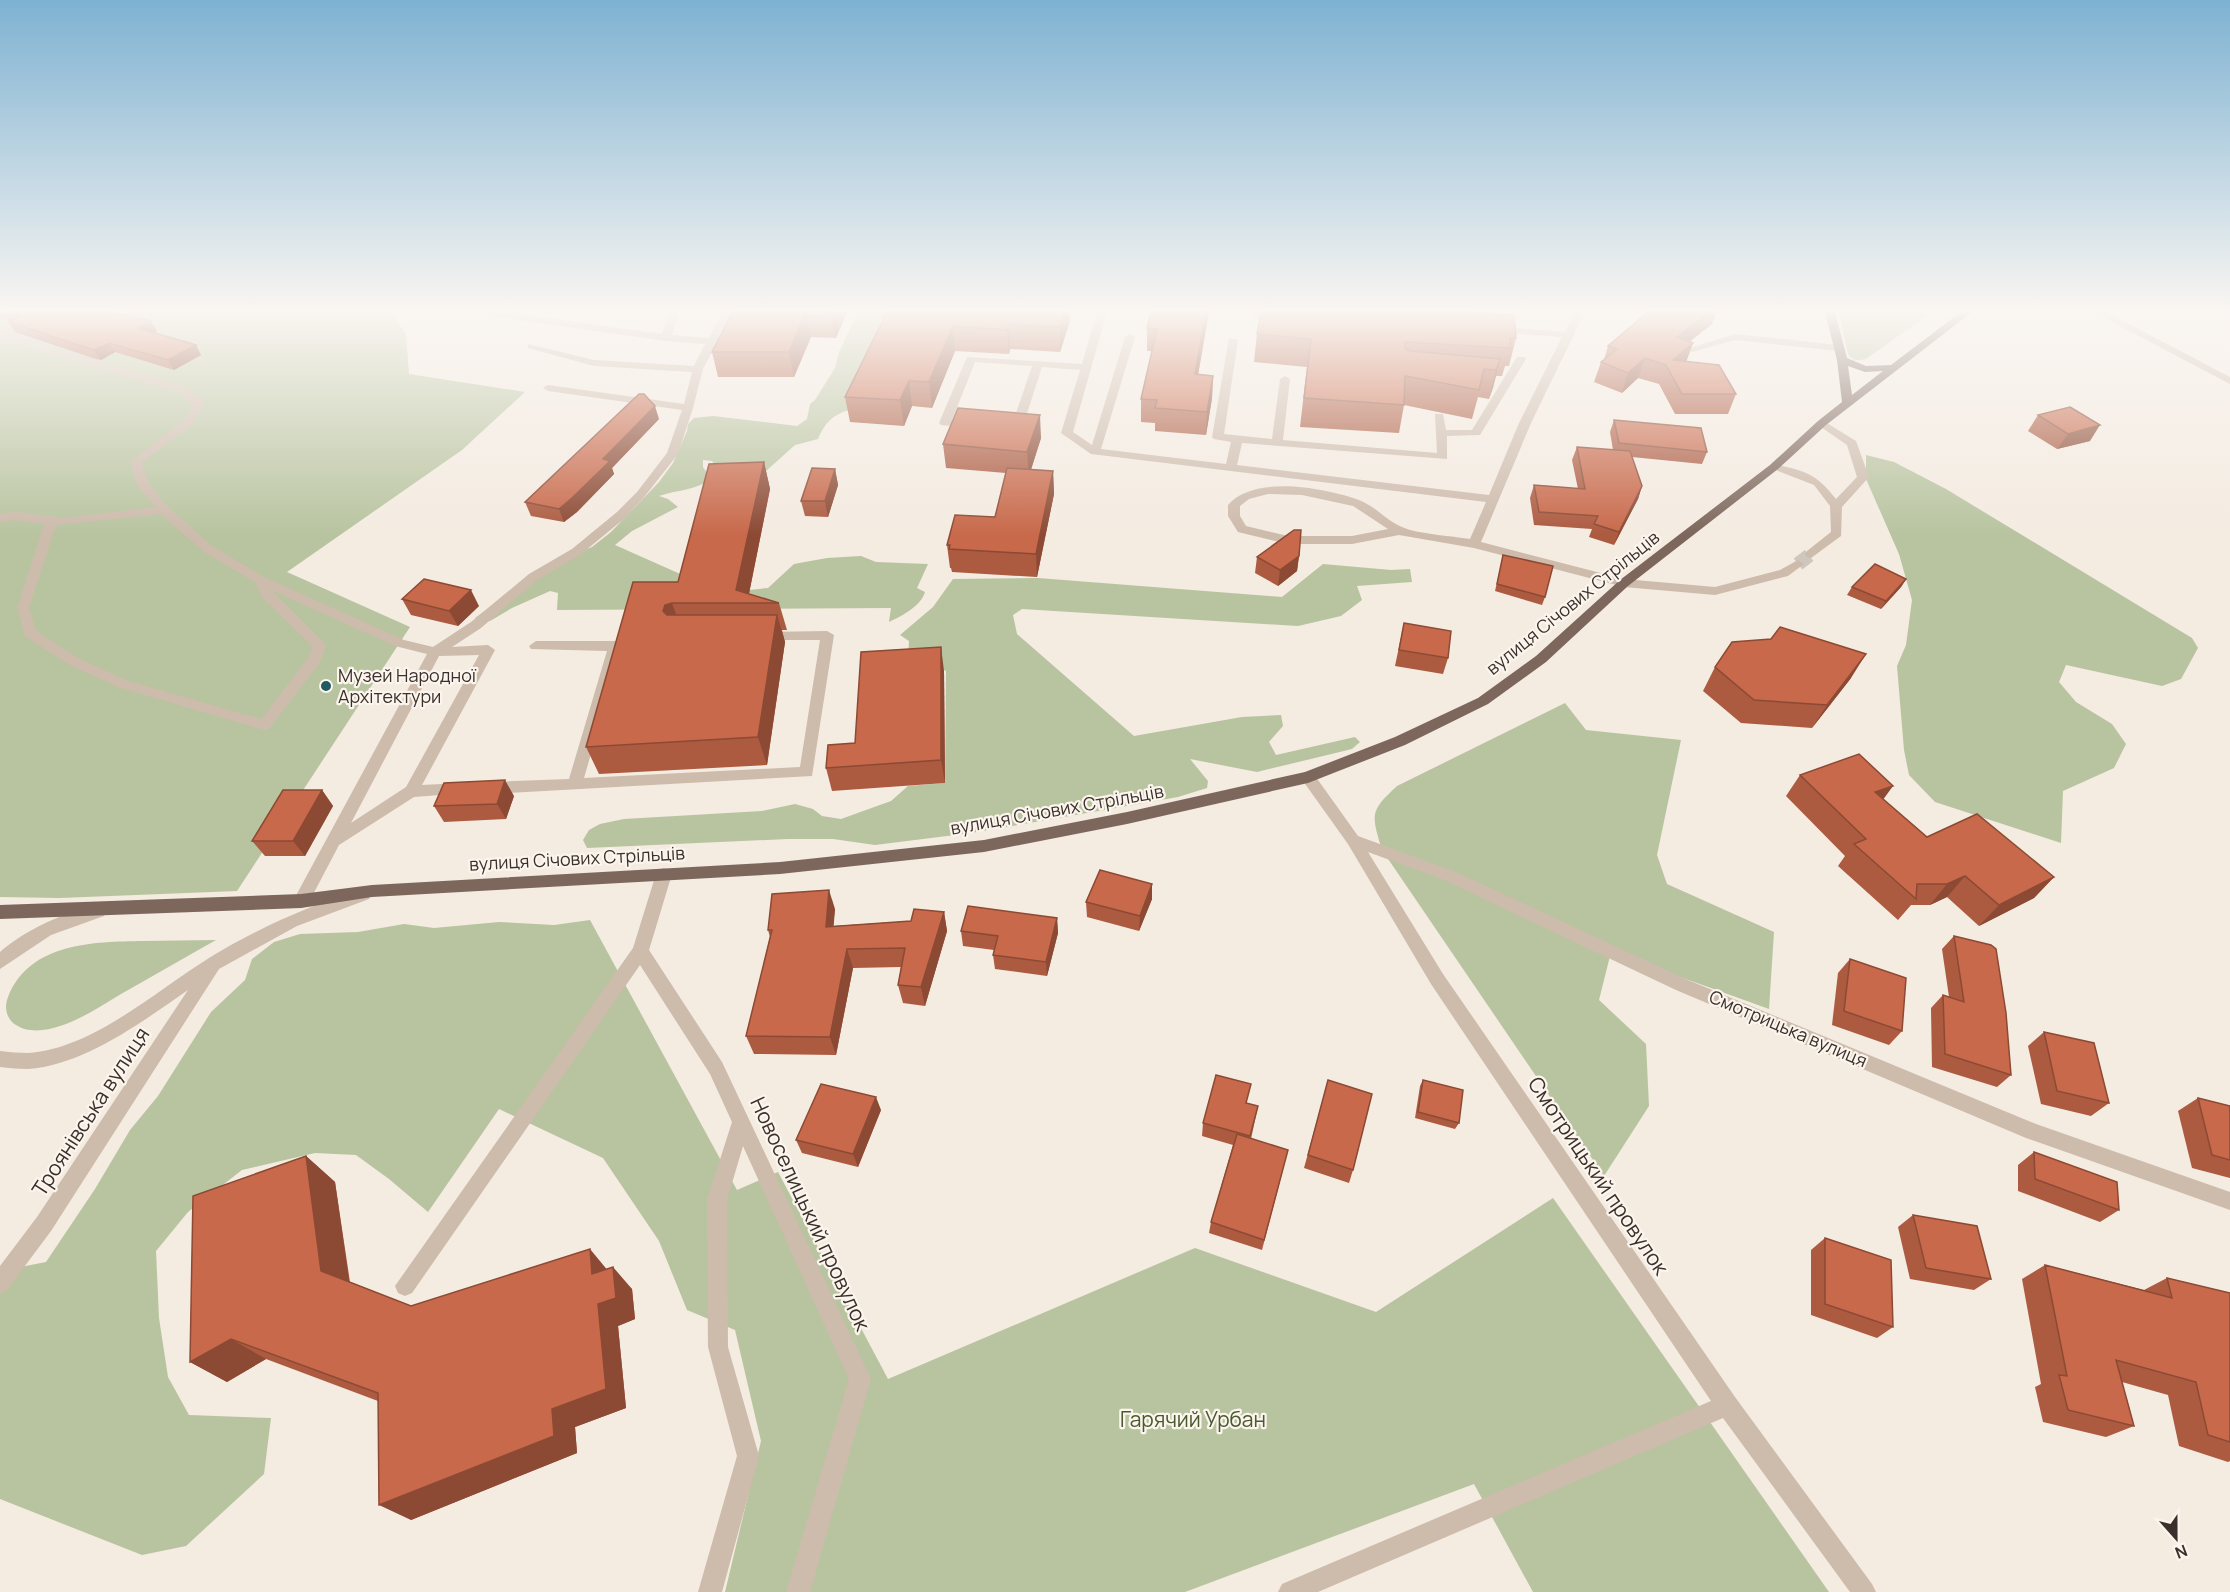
<svg xmlns="http://www.w3.org/2000/svg" width="2230" height="1592" font-family="Manrope,sans-serif">
<style>
.green{fill:#b8c4a0}
.lines{fill:none;stroke-linecap:round;stroke-linejoin:round}
.minor-tunnel{stroke:#cfc6bd;stroke-width:14;stroke-dasharray:14 7;stroke-linecap:butt}
.minor{fill:#cdbbac;fill-rule:evenodd}
.major{fill:#7d675c;fill-rule:evenodd}
.wall{fill:#ac5a40}
.shaded-wall{fill:#8c4a34}
.building{fill:#c8694b;stroke:#8c4a34;stroke-width:1.5}
.poi-dot{fill:#1f5a5e;stroke:#fbf5ee;stroke-width:2}
.labels{text-anchor:middle;stroke-width:4.5;stroke-linejoin:round;paint-order:stroke}
.street-label{font-size:18px;fill:#3b302b;stroke:#fbf5ee}
.poi-label{font-size:18px;fill:#3b302b;stroke:#fbf5ee;text-anchor:start}
.near-street-label{font-size:21px;fill:#3b302b;stroke:#fbf5ee}
.near-park-label{font-size:21px;fill:#4a5a2e;stroke:#fbf5ee}
</style>
<rect width="100%" height="100%" fill="#f4ebe1"/>
<g class="green">
<path d="M0,312H395L397,321L406,334L409,374L525,392L462,450L287,572L410,627L237,891L60,898L0,897Z"/>
<path d="M858,312H902L849,410C832,415 825,423 818,439L795,445L766,471L742,475L720,471L712,461L703,460V467L711,479C696,490 677,490 659,496L668,499L678,507L632,531L615,545L696,581L729,592L768,588L794,564L827,558L861,556L876,562L928,564L917,588L925,592C921,606 902,616 889,622L891,608L557,610L558,593L550,591L512,608L490,621L475,618L554,562L592,547L611,532L659,482L673,463L687,431L688,424L694,418L713,416L797,426L807,419L810,404L815,400L835,368L839,352Z"/>
<path d="M1839,312H1932L1866,359C1858,361 1852,361 1848,354Z"/>
<path d="M1866,455L1894,462L1946,489L2192,638L2198,648L2181,679L2162,686L2066,665L2059,682L2076,702L2112,724L2126,744L2114,768L2063,791L2061,843L1935,802L1909,775L1904,750L1897,666L1906,645L1912,600L1899,554L1866,479Z"/>
<path d="M1323,564L1391,570L1410,569L1412,582L1357,586L1362,600L1341,616L1298,626L1022,609L1013,615L1017,634L1134,736L1242,717L1281,715L1283,726L1269,742L1276,755L1355,737L1360,742L1352,749L1257,772L1190,759L1208,781L1207,788L1178,797L1110,809L971,833L875,845L833,839H787L587,848L583,840L589,830L600,824L624,819L762,811L795,804L813,809L822,816L841,819L891,801L908,786L945,783L946,671L908,656L909,641L900,635L933,607L953,579L1038,578L1282,597Z"/>
<path d="M1565,703L1586,730L1681,740L1657,855L1667,884L1774,932L1769,1009L1611,952L1599,1000L1646,1044L1649,1106L1604,1176L1382,850C1371,814 1370,811 1397,786Z"/>
<path d="M590,920L737,1190L778,1172L888,1379L1195,1248L1376,1312L1553,1198L1829,1592H1533L1474,1484L1185,1592H725L761,1441L735,1330L687,1310L659,1241L603,1158L499,1109L428,1212L389,1179L356,1155L315,1153L242,1170L188,1212L156,1251L159,1318L168,1377L189,1415L271,1418L264,1474L186,1546L142,1555L0,1499V1271L46,1262L95,1189L130,1130L158,1096L211,1012L245,980L252,959L274,942L300,934L358,932L404,924L434,928L499,922L554,925Z"/>
<path d="M216,940C184,958 153,976 121,994C101,1006 82,1019 60,1026C46,1031 28,1033 16,1025C6,1019 4,1007 8,997C30,942 94,942 143,941C167,941 192,940 216,940Z"/>
</g>
<g class="lines">
<path class="minor-tunnel" d="M1798,564L1811,554"/>
<g class="minor">
<path d="M478,312H504L662,334L669,312H679L672,335L708,338L723,312H733L703,369L693,408L678,454L645,496L625,518L580,555L537,580L481,628L452,647L488,645L495,650L422,785L461,783L466,785L468,789L466,793L414,797L339,845L307,906L301,908L295,906L293,901L427,654L395,646L271,590L326,645L321,661L269,729L264,730L118,687L68,664L25,636L17,608L44,524L15,520L0,522V514L15,512L65,518L156,507L137,485L130,462L184,420L194,405L179,392L47,353L0,335V329L55,349L187,388L205,404L192,424L142,463L149,484L168,507L212,546L266,578L404,640L433,647L471,622L529,574L572,549L617,512L637,492L667,453L682,410L548,391L543,388L548,385L684,404L692,372L594,366L528,348V344L594,360L694,366L705,344L666,341L483,315ZM161,514L204,552L256,583L261,596L312,646L309,657L261,719L128,681L78,658L36,631L29,608L56,525ZM479,655L406,787L351,823L439,656Z"/>
<path d="M1097,312H1107L1073,432L1092,445L1125,337L1130,334L1135,337L1101,449L1226,464L1231,442L1214,439L1212,437L1229,338L1238,340L1224,434L1272,439L1280,379L1285,376L1290,379L1283,440L1437,453L1435,414H1443L1446,430H1472L1517,357H1525L1526,359L1480,435L1447,436V459L1242,443L1237,465L1489,495L1519,423L1562,337L1495,332L1490,329L1495,326L1565,332L1575,312H1585L1531,423L1481,542L1624,579L1715,587L1780,570L1798,560L1804,564L1788,576L1715,595L1624,587L1474,548L1399,535L1352,544H1288L1238,532L1228,516V505C1254,474 1326,488 1359,500C1375,506 1387,521 1402,527C1417,534 1452,536 1470,539L1486,502L1091,454L1061,433L1080,370L1042,367L1022,429L1016,432L1006,428L1012,425L1032,366L975,362L952,420L971,422L977,425L971,428L941,425L939,423L967,357L1082,364ZM1268,494L1302,495L1353,506L1388,529L1352,536H1288L1246,526L1240,516V506L1249,499Z"/>
<path d="M1253,312H1263L1260,319H1254Z"/>
<path d="M2093,312H2106L2230,377V384Z"/>
<path d="M1735,334L1838,345L1843,348L1838,351L1735,340L1692,352L1687,349Z"/>
<path d="M1822,420L1856,441L1869,477L1842,507L1841,536L1811,558L1807,557L1805,554L1807,551L1831,532L1830,506L1814,485L1768,467L1774,464C1805,471 1816,473 1836,499L1857,477L1847,445L1818,425L1816,423Z"/>
<path d="M827,631L834,635L812,776L491,794L486,792L484,788L486,784L491,782L569,779L607,651L531,649L529,646L536,641H615L622,646L584,778L800,767L820,640H764L757,636L764,632Z"/>
<path d="M1308,771L1313,773L1358,836L1456,872L1688,980L2036,1124L2230,1192V1210L2026,1138L1676,990L1444,880L1368,852L1443,974L1735,1397L1872,1584L1876,1592H1850L1723,1418L1318,1592H1278L1282,1584L1711,1401L1431,984L1348,844L1303,781L1301,777L1303,773Z"/>
<path d="M664,868L670,870L672,874L649,950L722,1062L871,1379L810,1592H786L849,1379L743,1146L727,1200L728,1347L759,1456L722,1592H698L737,1456L708,1347L707,1200L732,1122L710,1074L640,965L412,1293L405,1296L398,1293L395,1286L633,948L656,874L658,870Z"/>
<path d="M363,888L369,889L371,894L369,899L297,926L219,969L51,1231L7,1290L0,1293V1266L37,1217L188,990C142,1022 84,1065 28,1069C19,1069 9,1068 0,1067V1051C9,1052 19,1053 28,1053C92,1049 156,991 209,958C258,928 309,906 363,888Z"/>
<path d="M98,904L104,906L106,911L104,916L51,935L0,969V952C28,928 62,914 98,904Z"/>
</g>
<path class="major" d="M1825,312H1835L1847,358L1866,366L1891,365L1961,312H1972L1826,425L1778,469L1628,586L1546,662L1488,704L1405,745L1308,783L1127,824L984,852L780,874L372,897L301,908L0,919V905L301,894L372,885L780,862L984,840L1127,812L1305,772L1395,737L1478,698L1536,656L1620,580L1770,465L1818,421L1842,402L1837,360ZM1848,366L1865,372L1883,371L1852,395Z"/>
</g>
<g class="wall">
<path d="M0,312H110L151,321L157,331L154,332L201,355L174,370L115,352L101,360L96,359L15,332L8,322L10,321L0,319Z"/>
<path d="M733,312H847L836,338L811,337L794,377H718L712,352Z"/>
<path d="M887,312H1069L1070,321L1060,352L1010,349L1009,354L955,351L932,408L912,406L904,426L850,422L845,397Z"/>
<path d="M1209,312L1198,375L1213,376L1212,398L1206,435L1155,431V423L1141,422V399L1152,351H1147V328Z"/>
<path d="M1648,312H1716L1712,324L1690,341L1693,343L1686,362L1736,394L1728,414H1675L1659,384L1638,378L1622,393L1594,382L1601,362L1604,360L1608,346Z"/>
<path d="M1257,334L1516,338L1509,366H1505L1502,376H1496L1489,399L1478,397L1472,419L1404,405L1399,433L1300,427L1307,367L1254,362Z"/>
<path d="M2038,415L2090,441L2057,449L2028,431Z"/>
<path d="M659,419L612,468L614,474L577,512L564,522L531,516L525,502Z"/>
<path d="M1614,420L1707,452L1702,464L1632,457L1642,486L1638,499L1614,545L1589,537L1592,529L1534,525L1530,498L1534,485L1578,489L1572,460L1577,447L1613,450L1610,432Z"/>
<path d="M1041,438L1031,470L1053,471L1054,494L1037,577L952,572L951,568H950L947,545L995,517L1006,473L946,468L943,444Z"/>
<path d="M764,462L770,489L749,594L779,603L787,630H782L785,642L767,765L599,774L586,747L678,582Z"/>
<path d="M835,469L838,485L828,517L805,516L801,501Z"/>
<path d="M1503,555L1545,597L1542,605L1495,591Z"/>
<path d="M1299,556L1297,571L1278,586L1255,573L1257,557Z"/>
<path d="M1906,579L1901,587L1881,609L1847,595L1852,587Z"/>
<path d="M402,599L479,606L458,626L411,615Z"/>
<path d="M1404,623L1448,658L1443,674L1395,666Z"/>
<path d="M1715,667L1851,678L1812,728L1741,723L1703,691Z"/>
<path d="M944,671L945,783L832,791L826,768L855,743Z"/>
<path d="M1800,775L1883,800L1927,837L2054,877L2034,898L1979,926L1947,897L1930,905H1911L1898,920L1838,866L1845,856L1786,796Z"/>
<path d="M322,790L333,806L305,856H265L252,841Z"/>
<path d="M514,796L506,819L444,822L434,806Z"/>
<path d="M1152,884V899L1139,931L1087,917L1086,902Z"/>
<path d="M835,909L833,926L911,921L944,912L947,931L925,1006L903,1003L898,985L901,967L853,968L836,1055L754,1054L746,1036L770,937L768,930Z"/>
<path d="M1057,918L1058,933L1047,976L995,969L993,955L994,950L963,946L961,931Z"/>
<path d="M1954,936L2011,1075L1997,1087L1932,1067L1931,1008L1943,995L1949,997L1942,949Z"/>
<path d="M1850,959L1902,1031L1889,1045L1832,1025L1838,973Z"/>
<path d="M2044,1032L2109,1103L2091,1116L2041,1104L2028,1046Z"/>
<path d="M1328,1080L1353,1170L1349,1183L1304,1168Z"/>
<path d="M1423,1080L1459,1123L1455,1129L1415,1118L1420,1086Z"/>
<path d="M2198,1098L2230,1106V1178L2192,1168L2178,1111Z"/>
<path d="M1247,1103L1258,1106L1251,1139L1288,1150L1262,1250L1209,1233L1211,1222L1233,1145L1202,1136L1203,1123Z"/>
<path d="M881,1110L858,1167L802,1153L796,1140Z"/>
<path d="M2034,1152L2119,1210L2100,1222L2018,1191V1165Z"/>
<path d="M306,1156L335,1182L350,1282L411,1306L607,1269L632,1289L635,1319L618,1326L626,1408L575,1427L577,1453L411,1520L378,1401L266,1359L227,1382L190,1362Z"/>
<path d="M1913,1215L1991,1279L1974,1290L1910,1279L1898,1227Z"/>
<path d="M1825,1238L1893,1327L1877,1338L1811,1315V1250Z"/>
<path d="M2045,1265L2144,1290L2167,1278L2230,1293V1461L2228,1462L2179,1446L2168,1395L2122,1382L2134,1426L2106,1437L2043,1422L2035,1387L2041,1384L2022,1279Z"/>
</g>
<g class="shaded-wall">
<path d="M806,312L811,337L794,377L789,352Z"/>
<path d="M832,312H847L836,338L831,313Z"/>
<path d="M1064,312H1069L1070,321L1060,352V327Z"/>
<path d="M1206,312H1209L1194,397L1195,374Z"/>
<path d="M1710,312H1716L1712,324L1670,357L1677,337Z"/>
<path d="M151,321L157,331L145,337L138,328Z"/>
<path d="M1009,324L1010,349L1009,354L1007,330Z"/>
<path d="M953,326L955,351L932,408L929,382Z"/>
<path d="M109,343L115,352L101,360L94,350Z"/>
<path d="M1693,343L1686,362L1673,360Z"/>
<path d="M196,345L201,355L174,370L168,360Z"/>
<path d="M1645,358L1638,378L1622,393L1628,373Z"/>
<path d="M1500,359L1493,388L1489,399L1496,370Z"/>
<path d="M1213,376L1212,398L1206,435L1207,412Z"/>
<path d="M909,381L912,406L904,426L900,400Z"/>
<path d="M655,406L659,419L612,468L614,474L577,512L564,522L559,509L603,459Z"/>
<path d="M1040,415L1041,438L1029,475L1027,452Z"/>
<path d="M2100,425L2090,441L2057,449L2068,434Z"/>
<path d="M764,462L770,489L747,603L736,590Z"/>
<path d="M835,469L838,485L828,517L825,501Z"/>
<path d="M1053,471L1054,494L1037,577L1036,554Z"/>
<path d="M1642,486L1638,499L1614,545L1619,532Z"/>
<path d="M1299,556L1297,571L1278,586L1280,570Z"/>
<path d="M1906,579L1901,587L1881,609L1886,601Z"/>
<path d="M471,590L479,606L458,626L449,611Z"/>
<path d="M672,603L682,631L663,611L665,605Z"/>
<path d="M777,615L785,642L767,765L758,737Z"/>
<path d="M941,647L944,671L945,783L941,760Z"/>
<path d="M1866,654L1851,678L1812,728L1827,705Z"/>
<path d="M505,780L514,796L506,819L497,804Z"/>
<path d="M1893,786L1877,808L1875,792Z"/>
<path d="M322,790L333,806L305,856L293,841Z"/>
<path d="M1965,876L1947,897L1930,905L1947,884Z"/>
<path d="M2054,877L2034,898L1979,926L1999,905Z"/>
<path d="M1152,884V899L1139,931L1140,916Z"/>
<path d="M829,890L835,909L832,946L826,927Z"/>
<path d="M944,912L947,931L925,1006L921,987Z"/>
<path d="M1057,918L1058,933L1047,976L1046,962Z"/>
<path d="M847,949L853,968L836,1055L830,1037Z"/>
<path d="M876,1097L881,1110L858,1167L853,1154Z"/>
<path d="M306,1156L335,1182L351,1294L321,1271Z"/>
<path d="M590,1249L609,1272L592,1274Z"/>
<path d="M613,1267L632,1289L635,1319L618,1326L626,1408L575,1427L577,1453L411,1520L379,1505L552,1409L598,1304Z"/>
<path d="M231,1339L266,1359L227,1382L190,1362Z"/>
</g>
<g class="building">
<path d="M4,312H110L151,321L138,328L196,345L168,360L109,343L94,350L8,322L21,316Z"/>
<path d="M733,312H832L831,313L806,312L789,352H712Z"/>
<path d="M887,312H1064L1060,327L1009,324L1007,330L953,326L929,382L909,381L900,400L845,397Z"/>
<path d="M1151,312H1206L1195,374L1213,376L1207,412L1155,408L1157,400L1141,399L1157,329L1147,328Z"/>
<path d="M1261,312H1474L1514,315L1516,338H1510V348L1405,342V349L1410,351L1500,359L1496,370L1484,369L1479,390L1405,376L1404,405L1304,398L1311,339L1257,334Z"/>
<path d="M1648,312H1710L1677,337L1693,343L1673,360L1719,365L1736,394H1682L1666,365L1645,358L1628,373L1601,362L1617,349L1608,346Z"/>
<path d="M639,394H644L655,406L603,459L610,461L572,498L559,509L525,502Z"/>
<path d="M2070,407L2100,425L2068,434L2038,415Z"/>
<path d="M958,408L1040,415L1027,452L943,444Z"/>
<path d="M1614,420L1701,428L1707,452L1619,443Z"/>
<path d="M1577,447L1630,451L1642,486L1619,532L1594,524L1598,516L1539,512L1534,485L1585,489Z"/>
<path d="M764,462L736,590L779,603H672L665,605L663,611L667,615H777L758,737L586,747L633,582H678L709,464Z"/>
<path d="M812,468L835,469L825,501H801Z"/>
<path d="M1007,468L1053,471L1036,554L949,549L950,545H947L955,515L995,517Z"/>
<path d="M1294,530H1301L1299,556L1280,570L1257,557Z"/>
<path d="M1503,555L1553,566L1545,597L1497,584Z"/>
<path d="M1875,564L1906,579L1886,601L1852,587Z"/>
<path d="M424,579L471,590L449,611L402,599Z"/>
<path d="M1404,623L1451,631L1448,658L1399,650Z"/>
<path d="M1780,627L1866,654L1827,705L1754,700L1715,667L1732,642L1771,639Z"/>
<path d="M941,647V760L826,768L828,745L855,743L861,652Z"/>
<path d="M1859,754L1893,786L1875,792L1927,837L1977,814L2054,877L1999,905L1965,876L1947,884H1917L1916,899L1854,844L1866,839L1800,775Z"/>
<path d="M505,780L497,804L434,806L444,783Z"/>
<path d="M283,790H322L293,841H252Z"/>
<path d="M1100,870L1152,884L1140,916L1086,902Z"/>
<path d="M829,890L826,927L911,921L914,909L944,912L921,987L898,985L905,948L847,949L830,1037L746,1036L772,930H768L772,894Z"/>
<path d="M968,906L1057,918L1046,962L993,955L998,936L961,931Z"/>
<path d="M1954,936L1991,945L1996,949L2006,1013L2011,1075L1945,1054L1943,995L1964,1002Z"/>
<path d="M1850,959L1906,978L1902,1031L1844,1011Z"/>
<path d="M2044,1032L2094,1043L2109,1103L2057,1091Z"/>
<path d="M1216,1075L1251,1084L1246,1103L1258,1106L1250,1136L1203,1123Z"/>
<path d="M1328,1080L1372,1094L1353,1170L1308,1155Z"/>
<path d="M1423,1080L1463,1090L1459,1123L1418,1112Z"/>
<path d="M821,1084L876,1097L853,1154L796,1140Z"/>
<path d="M2198,1098L2230,1106V1160L2212,1155Z"/>
<path d="M1237,1134L1288,1150L1264,1240L1211,1222Z"/>
<path d="M2034,1152L2117,1182L2119,1210L2035,1179Z"/>
<path d="M306,1156L321,1271L411,1306L590,1249L592,1274L613,1267L616,1298L598,1304L606,1389L552,1409L554,1436L379,1505L378,1393L231,1339L190,1362L193,1196Z"/>
<path d="M1913,1215L1977,1226L1991,1279L1926,1268Z"/>
<path d="M1825,1238L1891,1260L1893,1327L1825,1304Z"/>
<path d="M2045,1265L2172,1298L2167,1278L2230,1293V1442L2208,1435L2196,1382L2116,1360L2134,1426L2068,1410L2059,1375L2067,1376Z"/>
</g>
<linearGradient id="sky" x2="0" y2="1"><stop stop-color="#7eb2d2"/><stop offset="0.58" stop-color="#faf6f2"/><stop offset="1" stop-color="#faf6f2" stop-opacity="0"/></linearGradient>
<rect width="2230" height="535" fill="url(#sky)"/>
<circle class="poi-dot" cx="326" cy="686" r="6"/>
<g class="labels">
<g class="street-label">
<text transform="translate(1573 603) rotate(-39)" y="6">вулиця Січових Стрільців</text>
<text transform="translate(1057 810) rotate(-10)" y="6">вулиця Січових Стрільців</text>
<text transform="translate(577 859) rotate(-3)" y="6">вулиця Січових Стрільців</text>
<text transform="translate(1788 1029) rotate(23)" y="6">Смотрицька вулиця</text>
</g>
<g class="poi-label">
<text x="338" y="682">Музей Народної<tspan x="338" dy="21">Архітектури</tspan></text>
</g>
<g class="near-street-label">
<text transform="translate(91 1112) rotate(-57)" y="7">Троянівська вулиця</text>
<text transform="translate(1598 1176) rotate(56)" y="7">Смотрицький провулок</text>
<text transform="translate(810 1214) rotate(65)" y="7">Новоселицький провулок</text>
</g>
<g class="near-park-label">
<text x="1193" y="1427">Гарячий Урбан</text>
</g>
</g>
<g transform="translate(2176 1538) rotate(159)" stroke="#fbf5ee" stroke-width="4.5" paint-order="stroke">
<path d="M0-4.5L10 22L0 15L-10 22Z" fill="#3b302b"/>
<text y="-9" font-size="16" font-weight="bold" text-anchor="middle" fill="#3b302b">N</text>
</g>
</svg>
